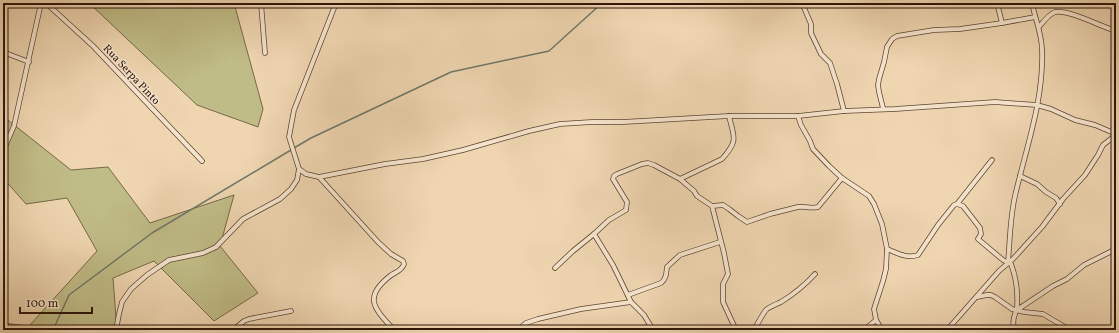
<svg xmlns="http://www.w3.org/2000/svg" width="1119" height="333" font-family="Vollkorn,serif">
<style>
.green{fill:#c0bc87;stroke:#766849}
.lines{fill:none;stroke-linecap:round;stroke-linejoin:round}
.stream{stroke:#6f7869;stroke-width:1.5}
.street-casing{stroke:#5d4534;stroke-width:5.5}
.street{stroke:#f5e4cc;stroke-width:4}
.labels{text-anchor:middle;stroke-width:3;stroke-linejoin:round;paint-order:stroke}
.street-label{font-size:11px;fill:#2c150b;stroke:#f5e4cc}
</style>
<rect width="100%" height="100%" fill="#efd6b1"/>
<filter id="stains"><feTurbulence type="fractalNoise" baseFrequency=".005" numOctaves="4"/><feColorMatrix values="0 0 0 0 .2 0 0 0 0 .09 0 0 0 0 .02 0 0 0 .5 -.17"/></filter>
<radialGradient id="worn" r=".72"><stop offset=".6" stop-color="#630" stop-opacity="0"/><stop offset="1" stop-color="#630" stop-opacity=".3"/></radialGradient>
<g class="green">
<path d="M89,3H234L263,109L258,127L197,105Z"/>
<path d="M3,117H4L71,170L108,167L150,223L234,195L220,246L258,293L214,321L154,261L113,278L117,330H3V323L29,326L97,251L67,198L26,204L3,178Z"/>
</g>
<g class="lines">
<g class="stream">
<path d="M294,148L311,138L451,72L549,51L602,3"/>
<path d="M53,330L69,295L152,233L291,150"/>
</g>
<defs>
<g id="street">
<path d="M46,3L93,46L202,161"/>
<path d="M261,3L265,53"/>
<path d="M336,3L294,110L289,137L299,169L306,174L319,177L385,164L423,159L463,150L529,131L560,124L592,122H623L729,116H798L844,111L895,109L995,102L1037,105L1051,109L1075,120L1095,125L1116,134"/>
<path d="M802,3L811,24V33L821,54L830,63L837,84L844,111"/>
<path d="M997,3L1002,23"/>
<path d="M1039,27C1043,22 1049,14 1055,12C1068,9 1102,27 1116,31"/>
<path d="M3,52L29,62"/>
<path d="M883,108L879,92L878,85L879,79L884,62L887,47L892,39L897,36L934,30L960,29L1002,23L1035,17"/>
<path d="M798,116L801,125L810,141L813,149L829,166L842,178L869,196L874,204L882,224L887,249L886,269L883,281L874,309L876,320L882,330"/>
<path d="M3,151L14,126L41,3"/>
<path d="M1020,176L1037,184L1046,192L1056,198L1060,204"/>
<path d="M319,177L378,242L391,254L403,261L404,264C402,271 395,272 390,276C362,298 375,309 394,330"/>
<path d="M680,179L722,159C739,140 734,138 729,116"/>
<path d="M957,204L992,160"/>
<path d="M712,206L723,205L729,209L738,216L747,222L770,214L798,207C805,206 811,209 818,207L842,178"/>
<path d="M594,234L609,220L626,210L627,202L613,179L614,176L617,174L642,164L648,163L654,165L680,179L694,191L697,196L712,206L724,253L728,274L723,284V302L736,330"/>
<path d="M887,249C897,253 907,259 918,255L938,225L954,205L957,204L963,206L980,228L981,234L978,239L1003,260L1011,264C1016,277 1018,294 1017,308C1016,313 1016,310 1015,314C1013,319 1013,325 1014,330"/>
<path d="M1008,262C1010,240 1010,218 1015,196C1026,148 1044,100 1042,50C1042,34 1035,19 1032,3"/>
<path d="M555,268L573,251L594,234L613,265L631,302L644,315L653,330"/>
<path d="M628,295L661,283C667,278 666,273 667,267L680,255L720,242"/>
<path d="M977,297L987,295H991L995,297L1012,309L1024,312L1043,314L1070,330"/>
<path d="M1017,310L1053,286L1067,279L1084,265L1116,249"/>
<path d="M116,330L119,314L122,302L131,289L147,275L169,260L203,253L216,247L243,219L280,199L291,189L297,180L299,169"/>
<path d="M233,330L244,321L249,319L291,311"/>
<path d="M518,330L526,323L538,319L581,309L631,302"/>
<path d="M754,330C757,325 764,311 767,309C771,306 777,304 781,302C794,294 805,285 815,274"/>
<path d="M864,330L876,320"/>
<path d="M947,330L999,271L1013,259L1042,227L1063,199L1085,175L1098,155L1103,145L1116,135"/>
</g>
</defs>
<use href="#street" class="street-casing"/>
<use href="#street" class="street"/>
</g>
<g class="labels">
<g class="street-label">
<text transform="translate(132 74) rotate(47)" y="4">Rua Serpa Pinto</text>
</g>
</g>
<rect width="1119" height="333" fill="none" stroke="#efd6b1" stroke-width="16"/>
<rect x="4" y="4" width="1111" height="325" fill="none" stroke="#2c150b" stroke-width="2"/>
<rect x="8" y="8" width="1103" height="317" fill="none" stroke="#2c150b"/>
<path d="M20 307v6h72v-6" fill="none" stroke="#2c150b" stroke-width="2"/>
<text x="26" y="307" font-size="12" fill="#2c150b" stroke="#f5e4cc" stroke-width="3" paint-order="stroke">100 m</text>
<rect width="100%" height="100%" filter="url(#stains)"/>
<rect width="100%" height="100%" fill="url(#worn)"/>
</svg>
